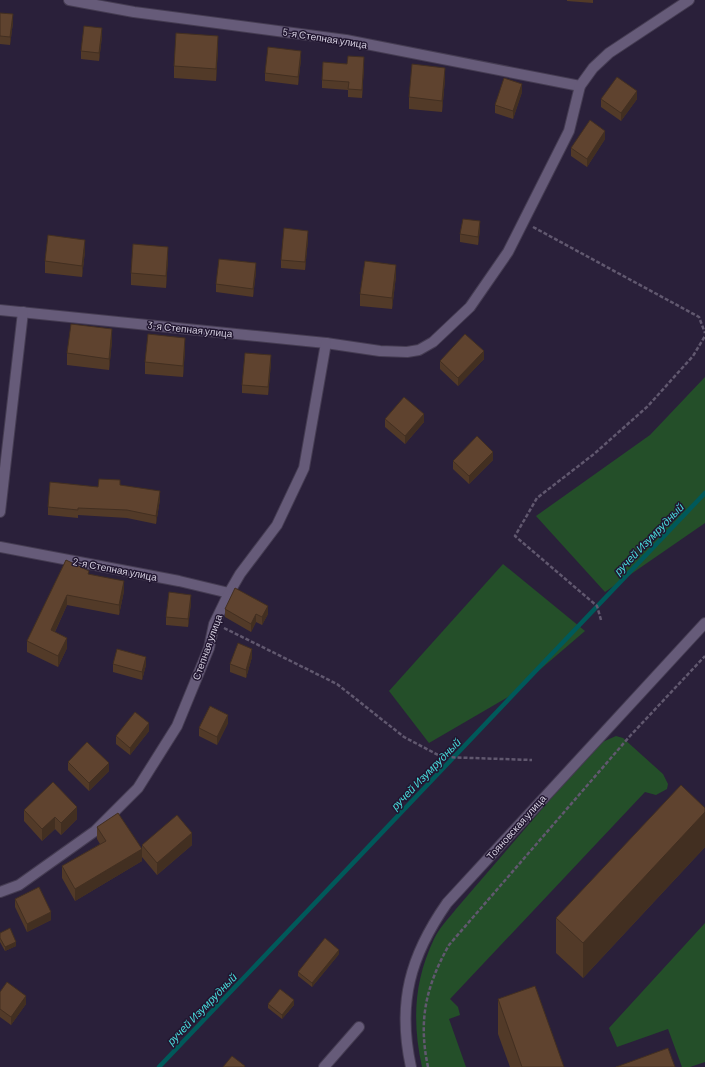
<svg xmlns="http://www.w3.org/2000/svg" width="705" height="1067" font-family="Barlow,sans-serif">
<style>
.green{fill:#244f29}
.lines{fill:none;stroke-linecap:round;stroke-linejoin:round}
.stream{stroke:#00595a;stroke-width:4.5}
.street-casing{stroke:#453c52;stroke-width:12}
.path{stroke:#61586f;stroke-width:2.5;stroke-dasharray:4 2;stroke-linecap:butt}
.street{stroke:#665b79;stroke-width:10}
.wall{fill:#523a28}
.shaded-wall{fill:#422f21}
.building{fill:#5f432f;stroke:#422f21}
.labels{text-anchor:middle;stroke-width:3;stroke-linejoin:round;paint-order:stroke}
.street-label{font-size:10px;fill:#d4cedf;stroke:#211630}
.water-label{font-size:11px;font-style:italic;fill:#48d9d9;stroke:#211630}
</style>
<rect width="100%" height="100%" fill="#2a203a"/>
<g class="green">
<path d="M705,377V523L605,592L536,516L650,435Z"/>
<path d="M503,564L585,631L508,697L429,743L389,691Z"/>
<path d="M616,736L623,738L663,774L668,784L667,789L656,795L645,792L450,999L458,1007L460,1015L449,1019L466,1067H422C412,1021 414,981 434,939C439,928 449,918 456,909L598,744Z"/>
<path d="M705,923V1062L690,1067H682L668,1029L617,1047L609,1028Z"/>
</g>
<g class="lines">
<path class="stream" d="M159,1067L705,493"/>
<defs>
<g id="street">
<path d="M69,0L134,12L346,40L580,86"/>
<path d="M0,310L326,343L380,351L407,352L419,350L433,342L470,307L508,252L569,131L580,86L593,68L609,53L689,0"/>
<path d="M0,512L23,312"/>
<path d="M0,547L179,581L229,593"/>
<path d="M0,892L19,885L95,831L138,788L177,726L209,648L214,624L229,593L240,574L277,525L304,468L326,343"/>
<path d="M324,1067L359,1027"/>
<path d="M411,1067C397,1003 410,956 447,903L705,623"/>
</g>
</defs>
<use href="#street" class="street-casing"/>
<g class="path">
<path d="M533,227L699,317L705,333"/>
<path d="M601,620L597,606L515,536L537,498L594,454L648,406L693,356L705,336"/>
<path d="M224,628L337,684L404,737L442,757L532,760"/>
<path d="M428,1067C418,1020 426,986 449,945L630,736L705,656"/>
</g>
<use href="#street" class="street"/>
</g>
<g class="wall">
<path d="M567,0H593V3L567,1Z"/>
<path d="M0,13L13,22L10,45L0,44Z"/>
<path d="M102,36L99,61L81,59V51Z"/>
<path d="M218,48L216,81L174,78V66Z"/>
<path d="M301,59L298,85L265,81V73Z"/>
<path d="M364,65L362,98L348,97V90L322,88V80Z"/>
<path d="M445,79L442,112L409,109V97Z"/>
<path d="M522,92L513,119L495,113V105Z"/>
<path d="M601,99H637L621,121L601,107Z"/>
<path d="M605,139L587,167L571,156V148Z"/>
<path d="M480,229L478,245L460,242V234Z"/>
<path d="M308,239L305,270L281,268V260Z"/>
<path d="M85,251L82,277L45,273V261Z"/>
<path d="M168,258L166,288L131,285V273Z"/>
<path d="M256,271L253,297L216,292V284Z"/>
<path d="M396,276L392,309L360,306V294Z"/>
<path d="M112,341L109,370L67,365V353Z"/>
<path d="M185,349L183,377L145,374V362Z"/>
<path d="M484,359L458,386L440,369V361Z"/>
<path d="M271,363L268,395L242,393V385Z"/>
<path d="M385,419L424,422L405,444L385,427Z"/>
<path d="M493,460L469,484L453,469V461Z"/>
<path d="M120,485L160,499L156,524L127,518L78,515V518L48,515V507L98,487Z"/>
<path d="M66,560L89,574L124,591L119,615L67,605L55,632L67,648L58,667L27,652V641Z"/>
<path d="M191,603L188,627L166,625V617Z"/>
<path d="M225,609L268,614L262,625L256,622L251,632L225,617Z"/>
<path d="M252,657L246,678L230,672V664Z"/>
<path d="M113,664L146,665L142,680L113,672Z"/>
<path d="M228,723L217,745L199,736V728Z"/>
<path d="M149,731L130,755L116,744V736Z"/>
<path d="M68,762L109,771L89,791L68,770Z"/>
<path d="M705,808V847L583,978L556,953V918Z"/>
<path d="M24,810L77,819L61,835L55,829L42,841L24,821Z"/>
<path d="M97,827L142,849V845H192L157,875L142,857V861L75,901L62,878V866L100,844L97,839Z"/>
<path d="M15,899L51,920L27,932L15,907Z"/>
<path d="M0,933L16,946L5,951L0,942Z"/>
<path d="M339,954L312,987L298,976V972Z"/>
<path d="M0,992L26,1004L11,1025L0,1017Z"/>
<path d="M498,999L564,1067H510L498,1034Z"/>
<path d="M268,1004L294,1005L282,1019L268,1008Z"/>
</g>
<g class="shaded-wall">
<path d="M13,14V22L10,45V37Z"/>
<path d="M102,28V36L99,61V53Z"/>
<path d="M218,36V48L216,81V69Z"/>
<path d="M301,51V59L298,85V77Z"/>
<path d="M364,57V65L362,98V90Z"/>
<path d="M445,68V79L442,112V101Z"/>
<path d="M522,84V92L513,119V111Z"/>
<path d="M637,91V99L621,121V113Z"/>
<path d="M605,131V139L587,167V159Z"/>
<path d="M480,221V229L478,245V237Z"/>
<path d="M308,231V239L305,270V262Z"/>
<path d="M85,240V251L82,277V266Z"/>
<path d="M168,247V258L166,288V276Z"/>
<path d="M256,263V271L253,297V289Z"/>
<path d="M396,265V276L392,309V298Z"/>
<path d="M112,329V341L109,370V359Z"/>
<path d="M185,338V349L183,377V366Z"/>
<path d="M484,351V359L458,386V378Z"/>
<path d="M271,355V363L268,395V387Z"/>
<path d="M424,414V422L405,444V436Z"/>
<path d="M493,452V460L469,484V476Z"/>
<path d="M160,491V499L156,524V516Z"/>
<path d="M124,581V591L119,615V605Z"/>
<path d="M67,595V605L51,640V630Z"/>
<path d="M191,595V603L188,627V619Z"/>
<path d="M268,606V614L262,625V617Z"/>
<path d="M256,614V622L251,632V624Z"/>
<path d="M67,638V648L58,667V656Z"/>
<path d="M252,649V657L246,678V670Z"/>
<path d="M146,657V665L142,680V672Z"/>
<path d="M228,715V723L217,745V737Z"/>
<path d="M149,723V731L130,755V748Z"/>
<path d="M109,763V771L89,791V783Z"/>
<path d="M77,807V819L61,835V823Z"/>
<path d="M705,812V847L583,978V943Z"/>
<path d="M55,817V829L42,841V829Z"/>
<path d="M192,833V845L157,875V863Z"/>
<path d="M142,849V861L75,901V889Z"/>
<path d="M51,912V920L27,932V924Z"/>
<path d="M16,942V946L5,951V947Z"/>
<path d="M339,950V954L312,987V983Z"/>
<path d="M26,996V1004L11,1025V1017Z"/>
<path d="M294,1000V1005L282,1019V1015Z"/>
</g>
<g class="building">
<path d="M0,13L13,14L10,37L0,36Z"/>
<path d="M84,26L102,28L99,53L81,51Z"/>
<path d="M176,33L218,36L216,69L174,66Z"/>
<path d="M268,47L301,51L298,77L265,73Z"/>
<path d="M348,56L364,57L362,90L348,89L349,82L322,80L323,62L347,64Z"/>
<path d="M412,64L445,68L442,101L409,97Z"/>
<path d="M617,77L637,91L621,113L601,99Z"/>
<path d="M504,78L522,84L513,111L495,105Z"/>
<path d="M590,120L605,131L587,159L571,148Z"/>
<path d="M463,219L480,221L478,237L460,234Z"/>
<path d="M284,228L308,231L305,262L281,260Z"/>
<path d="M48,235L85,240L82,266L45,261Z"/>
<path d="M133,244L168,247L166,276L131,273Z"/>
<path d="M219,259L256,263L253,289L216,284Z"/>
<path d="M365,261L396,265L392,298L360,294Z"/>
<path d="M71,324L112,329L109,359L67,353Z"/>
<path d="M148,334L185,338L183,366L145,362Z"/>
<path d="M465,334L484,351L458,378L440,361Z"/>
<path d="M245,353L271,355L268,387L242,385Z"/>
<path d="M404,397L424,414L405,436L385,419Z"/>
<path d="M477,436L493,452L469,476L453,461Z"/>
<path d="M99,479L120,480V485L160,491L156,516L127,510L78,508V510L48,507L50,482L98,487Z"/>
<path d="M66,560L89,571L88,574L124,581L119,605L67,595L51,630L67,638L58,656L27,641Z"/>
<path d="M235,588L268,606L262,617L256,614L251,624L225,609Z"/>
<path d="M169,592L191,595L188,619L166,617Z"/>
<path d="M238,643L252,649L246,670L230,664Z"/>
<path d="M117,649L146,657L142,672L113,664Z"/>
<path d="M210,706L228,715L217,737L199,728Z"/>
<path d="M135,712L149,723L130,748L116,736Z"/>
<path d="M87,742L109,763L89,783L68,762Z"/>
<path d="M53,782L77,807L61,823L55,817L42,829L24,810Z"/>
<path d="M681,785L705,808V812L583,943L556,918Z"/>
<path d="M118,813L142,849L75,889L62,866L106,841L97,827Z"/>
<path d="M177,815L192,833L157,863L142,845Z"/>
<path d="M39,887L51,912L27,924L15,899Z"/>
<path d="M10,928L16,942L5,947L0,938V933Z"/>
<path d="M325,938L339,950L312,983L298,972Z"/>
<path d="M7,982L26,996L11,1017L0,1009V992Z"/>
<path d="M535,986L564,1067H522L498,999Z"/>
<path d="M280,989L294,1000L282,1015L268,1004Z"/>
<path d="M668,1048L675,1067H616Z"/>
<path d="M232,1056L245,1066L244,1067H223Z"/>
</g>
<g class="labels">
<g class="street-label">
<text transform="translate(325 38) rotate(9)" y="4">5-я Степная улица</text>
<text transform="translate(190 329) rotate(6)" y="4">3-я Степная улица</text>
<text transform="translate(115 569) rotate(11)" y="4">2-я Степная улица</text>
<text transform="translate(207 647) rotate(-70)" y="4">Степная улица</text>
<text transform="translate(516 827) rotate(-48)" y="4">Тояновская улица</text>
</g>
<g class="water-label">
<text transform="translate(649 539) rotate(-46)" y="4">ручей Изумрудный</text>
<text transform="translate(426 774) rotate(-46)" y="4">ручей Изумрудный</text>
<text transform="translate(202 1009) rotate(-46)" y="4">ручей Изумрудный</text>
</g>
</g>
</svg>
